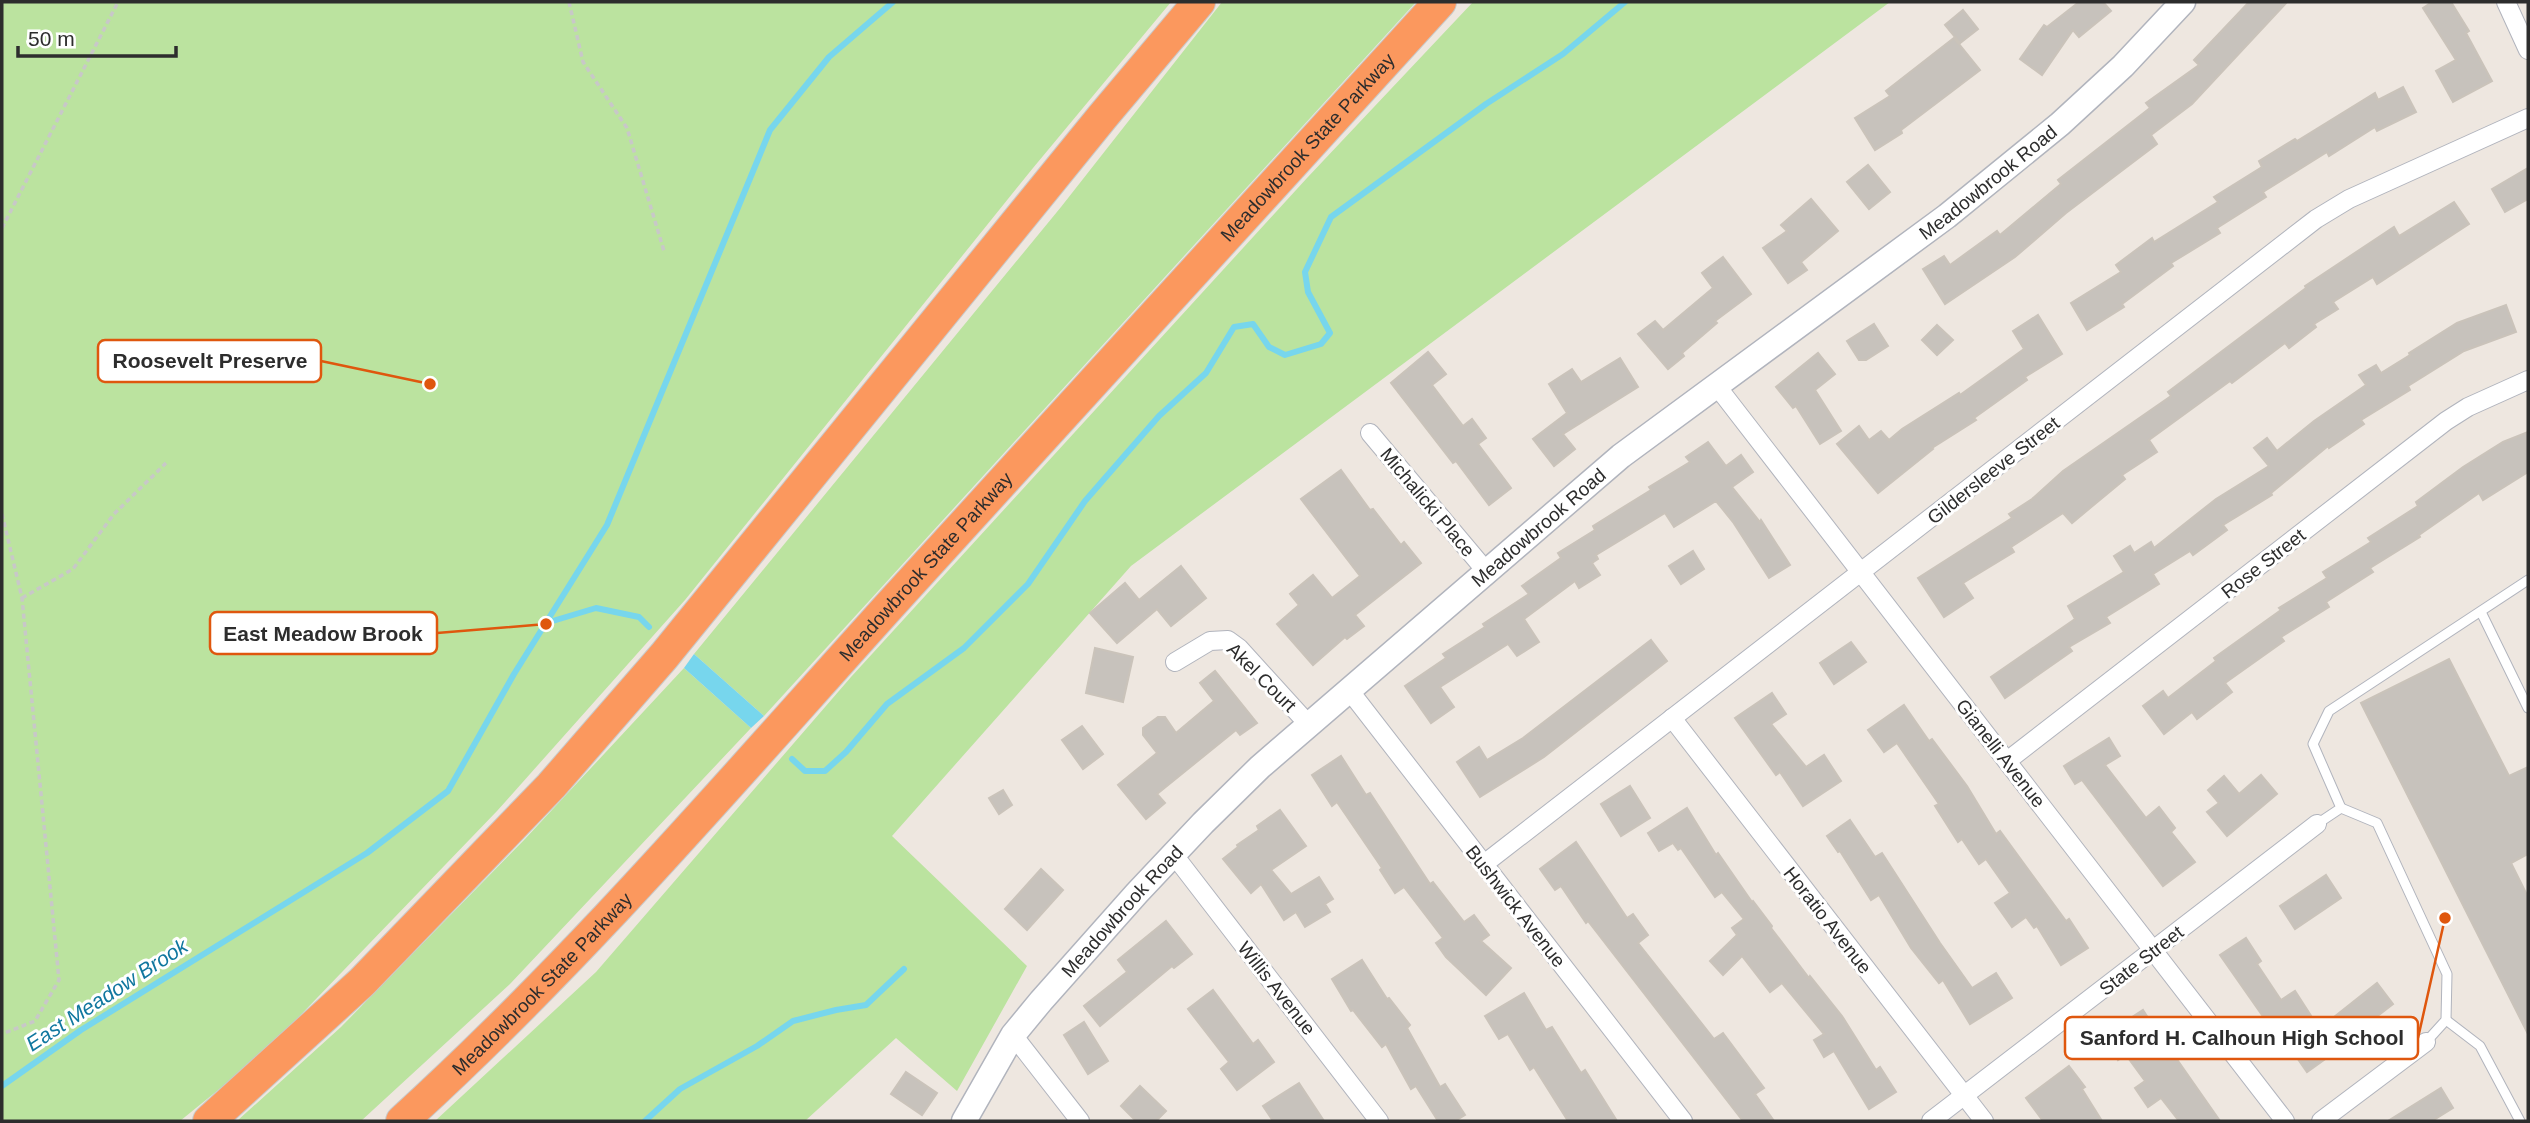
<svg xmlns="http://www.w3.org/2000/svg" width="2530" height="1123" font-family="Arial,sans-serif">
<style>
.green{fill:#bbe39f}
.water{fill:#77d6ed}
.lines{fill:none;stroke-linecap:round;stroke-linejoin:round}
.stream{stroke:#77d6ed;stroke-width:6}
.building{fill:#c7c2bc;stroke:#cac3ba;stroke-width:2}
.lane-casing{stroke:#b1b4bd;stroke-width:11}
.street-casing{stroke:#b1b4bd;stroke-width:20}
.secondary-casing{stroke:#b1b4bd;stroke-width:27}
.highway-casing{stroke:#c8c8c8;stroke-width:34}
.path{stroke:#c8c8c8;stroke-width:3.5;stroke-dasharray:5 3.5;stroke-linecap:butt}
.lane{stroke:#fff;stroke-width:9}
.street{stroke:#fff;stroke-width:18}
.secondary{stroke:#fff;stroke-width:24}
.highway{stroke:#fb985e;stroke-width:32}
.labels{text-anchor:middle;stroke-width:6;stroke-linejoin:round;paint-order:stroke}
.street-label{font-size:19px;fill:#2d2d2d;stroke:#fff}
.water-label{font-size:21px;font-style:italic;fill:#10779f;stroke:#fff}
.leader{fill:none;stroke:#df570e;stroke-width:2.5}
.callout-dot{fill:#df570e;stroke:#fff;stroke-width:2.5}
.callout{fill:#fff;stroke:#df570e;stroke-width:2.5}
.callout-label{font-size:21px;text-anchor:middle;font-weight:bold;fill:#2d2d2d}
</style>
<rect width="100%" height="100%" fill="#eee7e0"/>
<g class="green">
<path d="M2,2H1171L1033,168L685,600L497,811L265,1052L180,1121H2Z"/>
<path d="M1222,2H1416L764,716L694,654L1061,207Z"/>
<path d="M1473,2H1890L1131,566L892,836L1027,966L957,1091L896,1038L805,1121H435L596,972L851,677L1307,178Z"/>
<path d="M684,668L751,728L510,984L361,1121H237L341,1027L525,839Z"/>
</g>
<path class="water" d="M694,654L764,716L751,728L684,668Z"/>
<g class="lines">
<g class="stream">
<path d="M546,623L596,608L639,617L649,627"/>
<path d="M792,759L805,771H825L846,752L887,704L964,648L1028,584L1085,501L1159,416L1206,373L1234,327L1253,324L1269,347L1285,355L1321,344L1330,333L1308,292L1305,272L1331,217L1486,104L1563,54L1625,2"/>
<path d="M2,1086L81,1030L367,853L448,791L514,674L607,525L770,130L829,57L893,2"/>
<path d="M645,1121L680,1089L757,1046L793,1021L836,1010L866,1005L904,969"/>
</g>
</g>
<g class="building">
<path d="M2079,2H2103L2111,11L2079,37L2073,30L2042,75L2020,59L2044,25L2047,27Z"/>
<path d="M2249,2H2287L2192,104L2151,135L2157,144L2066,213L2015,257L1945,304L1923,269L1944,256L1950,265L1997,231L2000,235L2061,184L2058,180L2150,108L2146,103L2199,65L2194,60Z"/>
<path d="M2432,2H2451L2469,31L2466,33L2492,81L2453,102L2436,71L2456,60L2423,8Z"/>
<path d="M1963,10L1978,29L1960,43L1945,25Z"/>
<path d="M1954,38L1980,70L1901,130L1902,133L1875,150L1855,118L1890,96L1886,91Z"/>
<path d="M2403,87L2416,112L2377,131L2375,127L2329,156L2327,152L2263,192L2266,197L2217,228L2220,233L2171,263L2173,266L2122,304L2124,307L2087,330L2071,303L2121,272L2116,265L2152,238L2154,242L2218,202L2214,197L2262,167L2259,161L2295,139L2297,141L2375,93L2378,100Z"/>
<path d="M1868,165L1890,192L1869,209L1847,182Z"/>
<path d="M2528,168V199L2505,212L2492,189Z"/>
<path d="M1811,199L1838,231L1801,262L1807,270L1788,283L1763,248L1787,231L1781,225Z"/>
<path d="M2454,202L2469,224L2377,284L2373,277L2333,302L2338,309L2314,324L2316,327L2289,348L2285,343L2232,383L2230,381L2149,440L2157,452L2122,475L2125,479L2072,523L2063,513L2011,547L2014,552L1963,583L1973,598L1944,617L1918,578L2012,518L2009,514L2032,499L2063,471L2171,396L2168,392L2306,288L2305,286L2394,227L2399,236Z"/>
<path d="M1723,257L1751,294L1715,321L1717,323L1682,353L1684,356L1668,369L1638,334L1655,321L1663,330L1713,288L1702,273Z"/>
<path d="M2506,305L2516,332L2464,351L2408,386L2410,390L2361,420L2364,424L2329,448L2328,446L2271,493L2272,495L2223,525L2227,530L2193,555L2190,551L2153,574L2159,584L2106,617L2110,623L2069,647L2072,651L2005,698L1991,677L2075,619L2068,606L2124,572L2114,556L2130,546L2134,553L2151,542L2154,548L2216,499L2269,466L2254,448L2267,438L2277,451L2314,421L2366,385L2359,375L2376,365L2381,373L2410,355L2409,353L2457,323Z"/>
<path d="M2038,315L2062,354L2025,377L2027,380L1974,418L1976,420L1932,448L1933,449L1878,493L1837,444L1859,426L1869,440L1881,431L1889,440L1902,429L1959,393L1960,395L2024,349L2013,331Z"/>
<path d="M1874,324L1888,346L1866,360H1859L1847,341Z"/>
<path d="M1937,325L1953,340L1937,355L1922,340Z"/>
<path d="M1428,352L1446,374L1432,385L1463,426L1472,419L1486,438L1478,444L1511,488L1489,505L1456,461L1453,463L1391,383Z"/>
<path d="M1818,353L1835,374L1815,390L1841,431L1820,444L1796,406L1793,408L1776,387Z"/>
<path d="M1620,358L1638,387L1563,434L1575,449L1554,466L1533,439L1567,413L1549,384L1572,369L1581,382Z"/>
<path d="M2528,432V472L2483,500L2479,493L2419,535L2420,537L2370,568L2373,572L2326,602L2329,607L2281,637L2284,641L2225,683L2232,692L2197,719L2192,712L2164,734L2143,706L2163,691L2168,698L2216,661L2214,658L2281,610L2279,608L2327,578L2323,572L2371,542L2368,538L2418,506L2416,502L2463,467L2503,442Z"/>
<path d="M1708,442L1726,466L1741,455L1753,472L1732,487L1760,522L1761,520L1790,565L1769,578L1733,522L1716,501L1674,527L1665,513L1596,555L1598,559L1592,563L1600,575L1579,588L1575,581L1524,619L1539,642L1517,656L1508,644L1440,687L1454,707L1431,723L1405,686L1446,658L1443,654L1485,627L1483,624L1529,594L1522,586L1561,558L1558,553L1595,530L1593,526L1651,490L1649,487L1690,462L1686,457Z"/>
<path d="M1341,470L1370,510L1373,509L1401,545L1404,542L1421,563L1355,615L1364,626L1347,639L1345,637L1313,665L1277,624L1299,605L1290,594L1313,575L1332,598L1360,576L1301,499Z"/>
<path d="M1693,551L1704,569L1681,584L1669,566Z"/>
<path d="M1181,566L1206,598L1171,626L1157,609L1117,643L1090,613L1125,583L1139,600Z"/>
<path d="M1651,640L1667,661L1544,757L1480,797L1457,762L1479,747L1487,760L1523,738Z"/>
<path d="M1851,642L1866,662L1834,684L1820,663Z"/>
<path d="M1095,648L1133,657L1123,702L1086,693Z"/>
<path d="M2449,659L2509,776L2528,767V854L2511,863L2528,897V1034L2361,703Z"/>
<path d="M1215,671L1257,723L1240,735L1236,730L1157,794L1165,803L1146,819L1118,785L1157,753L1143,735V728L1158,717H1165L1176,733L1214,701L1200,683Z"/>
<path d="M1772,693L1786,714L1771,724L1806,767L1824,755L1841,781L1803,806L1780,772L1776,775L1735,718Z"/>
<path d="M1904,705L1929,741L1932,739L1967,786L1996,834L2000,831L2066,921L2069,919L2088,948L2061,965L2037,926L2034,928L2026,917L2012,927L1995,903L2010,893L1986,859L1979,864L1962,839L1958,842L1935,806L1939,804L1897,743L1884,752L1868,730Z"/>
<path d="M1082,726L1103,754L1083,769L1062,740Z"/>
<path d="M2109,738L2120,756L2105,765L2146,818L2159,807L2175,828L2171,832L2195,862L2163,886L2082,780L2075,784L2064,766Z"/>
<path d="M1341,756L1366,795L1370,793L1430,884L1433,882L1464,922L1474,915L1489,935L1481,941L1511,968L1486,995L1446,957L1436,943L1443,938L1404,887L1395,893L1380,870L1382,868L1337,802L1332,806L1312,775Z"/>
<path d="M2261,775L2277,794L2227,836L2207,812L2219,803L2208,790L2224,776L2239,794Z"/>
<path d="M1630,786L1650,818L1621,836L1601,804Z"/>
<path d="M1003,790L1012,805L999,814L989,798Z"/>
<path d="M1687,808L1716,855L1718,853L1752,902L1753,901L1772,926L1771,928L1809,978L1810,976L1842,1016L1876,1070L1880,1067L1896,1092L1869,1109L1834,1051L1824,1057L1814,1040L1824,1034L1782,983L1770,992L1742,956L1723,975L1710,961L1737,935L1732,928L1744,919L1722,892L1715,897L1681,848L1678,850L1673,843L1659,851L1648,833Z"/>
<path d="M1280,810L1306,846L1271,870L1291,894L1319,877L1333,899L1325,904L1330,912L1305,927L1296,912L1284,920L1261,884L1251,893L1223,859L1238,847L1237,845L1259,830L1257,826Z"/>
<path d="M1850,820L1875,857L1882,853L1940,943L1972,988L1996,973L2012,998L1970,1024L1943,980L1939,983L1911,948L1879,895L1871,900L1840,851L1838,852L1827,836Z"/>
<path d="M1576,842L1627,918L1633,914L1648,935L1638,943L1714,1039L1723,1033L1764,1088L1755,1094L1774,1121H1743L1588,921L1586,923L1561,886L1555,890L1540,869Z"/>
<path d="M1041,869L1063,890L1027,930L1005,909Z"/>
<path d="M2326,875L2341,898L2295,929L2280,906Z"/>
<path d="M1166,921L1192,954L1174,968L1172,966L1100,1026L1084,1006L1127,972L1118,960Z"/>
<path d="M2246,938L2261,961L2257,964L2281,1000L2295,991L2317,1025L2327,1018L2329,1021L2377,983L2393,1004L2344,1042L2346,1044L2307,1072L2272,1022L2269,1025L2220,955Z"/>
<path d="M1362,960L1387,999L1389,998L1410,1025L1407,1028L1440,1087L1445,1084L1465,1115L1455,1121H1438L1416,1086L1411,1089L1386,1044L1382,1047L1353,1010L1351,1011L1332,979Z"/>
<path d="M1213,990L1253,1044L1258,1040L1274,1062L1237,1090L1221,1069L1229,1062L1188,1009Z"/>
<path d="M1524,993L1546,1030L1552,1027L1581,1073L1585,1070L1617,1121H1568L1534,1067L1530,1070L1508,1034L1499,1039L1485,1016Z"/>
<path d="M2143,1010L2168,1049L2169,1048L2220,1121H2179L2161,1098L2148,1107L2135,1088L2145,1081L2126,1055L2118,1060L2103,1036Z"/>
<path d="M1084,1022L1108,1061L1088,1074L1064,1035Z"/>
<path d="M2069,1066L2085,1087L2082,1089L2102,1121H2043L2026,1098Z"/>
<path d="M906,1072L937,1093L922,1115L891,1094Z"/>
<path d="M1299,1083L1324,1121H1273L1263,1106Z"/>
<path d="M1140,1086L1166,1111L1156,1121H1136L1121,1106Z"/>
<path d="M2441,1088L2453,1108L2432,1121H2388Z"/>
</g>
<g class="lines">
<defs>
<g id="lane">
<path d="M2481,612L2528,708"/>
<path d="M2341,808L2377,823L2447,974L2446,1020L2426,1042"/>
<path d="M2317,824L2341,808L2313,744L2329,711L2528,580"/>
<path d="M2446,1020L2480,1046L2520,1121"/>
</g>
<g id="street">
<path d="M2506,2L2528,50"/>
<path d="M1716,385L2285,1121"/>
<path d="M1370,433L1486,571"/>
<path d="M1175,662L1210,641L1228,640L1239,648L1309,725"/>
<path d="M1349,690L1683,1121"/>
<path d="M1672,718L1984,1121"/>
<path d="M2007,761L2446,421L2468,407L2528,380"/>
<path d="M1174,855L1379,1121"/>
<path d="M1484,864L2316,219L2349,199L2528,118"/>
<path d="M1013,1035L1080,1121"/>
<path d="M1931,1121L2317,824"/>
<path d="M2321,1121L2426,1042"/>
</g>
<g id="secondary">
<path id="s1" d="M964,1121L1013,1035L1041,1001L1137,893L1203,823L1260,767L1621,456L1947,216L2060,124L2123,66L2183,2"/>
</g>
<g id="highway">
<path d="M209,1121L362,982L551,786L664,656L1103,116L1199,2"/>
<path id="s2" d="M402,1121C578,961 733,779 892,603C1074,402 1257,202 1440,2"/>
</g>
</defs>
<use href="#lane" class="lane-casing"/>
<use href="#street" class="street-casing"/>
<use href="#secondary" class="secondary-casing"/>
<use href="#highway" class="highway-casing"/>
<g class="path">
<path d="M569,2L583,62L627,128L664,251"/>
<path d="M2,228L118,2"/>
<path d="M2,514L22,598L59,980L35,1021L2,1034"/>
<path d="M22,598L73,569L114,514L166,463"/>
</g>
<use href="#lane" class="lane"/>
<use href="#street" class="street"/>
<use href="#secondary" class="secondary"/>
<use href="#highway" class="highway"/>
</g>
<g class="labels">
<g class="street-label">
<text dy="7" stroke="none"><textPath href="#s2" startOffset="1330">Meadowbrook State Parkway</textPath></text>
<text dy="7" stroke="none"><textPath href="#s1" startOffset="1398">Meadowbrook Road</textPath></text>
<text transform="translate(1993 470) rotate(-38)" y="7">Gildersleeve Street</text>
<text transform="translate(1428 502) rotate(50)" y="7">Michalicki Place</text>
<text dy="7" stroke="none"><textPath href="#s1" startOffset="831">Meadowbrook Road</textPath></text>
<text transform="translate(2263 563) rotate(-38)" y="7">Rose Street</text>
<text dy="7" stroke="none"><textPath href="#s2" startOffset="763">Meadowbrook State Parkway</textPath></text>
<text transform="translate(1262 677) rotate(45)" y="7">Akel Court</text>
<text transform="translate(2001 753) rotate(52)" y="7">Gianelli Avenue</text>
<text transform="translate(1516 906) rotate(52)" y="7">Bushwick Avenue</text>
<text dy="7" stroke="none"><textPath href="#s1" startOffset="264">Meadowbrook Road</textPath></text>
<text transform="translate(1828 920) rotate(52)" y="7">Horatio Avenue</text>
<text transform="translate(2141 960) rotate(-38)" y="7">State Street</text>
<text dy="7" stroke="none"><textPath href="#s2" startOffset="196">Meadowbrook State Parkway</textPath></text>
<text transform="translate(1277 988) rotate(52)" y="7">Willis Avenue</text>
</g>
<g class="water-label">
<text transform="translate(107 995) rotate(-33)" y="7">East Meadow Brook</text>
</g>
</g>
<path class="leader" d="M430 384L321 361M546 624L437 633M2445 918L2418 1038"/>
<g class="callout-dot">
<circle cx="430" cy="384" r="7"/>
<circle cx="546" cy="624" r="7"/>
<circle cx="2445" cy="918" r="7"/>
</g>
<g class="callout">
<rect x="98" y="340" width="223" height="42" rx="7"/>
<rect x="210" y="612" width="227" height="42" rx="7"/>
<rect x="2065" y="1017" width="353" height="42" rx="7"/>
</g>
<g class="callout-label">
<text x="210" y="368">Roosevelt Preserve</text>
<text x="323" y="641">East Meadow Brook</text>
<text x="2242" y="1045">Sanford H. Calhoun High School</text>
</g>
<rect width="2530" height="1123" fill="none" stroke="#2d2d2d" stroke-width="7"/>
<path d="M18 46v10h158v-10" fill="none" stroke="#2d2d2d" stroke-width="3.5"/>
<text x="28" y="46" font-size="21" fill="#2d2d2d" stroke="#ffffff" stroke-width="5" paint-order="stroke">50 m</text>
</svg>
